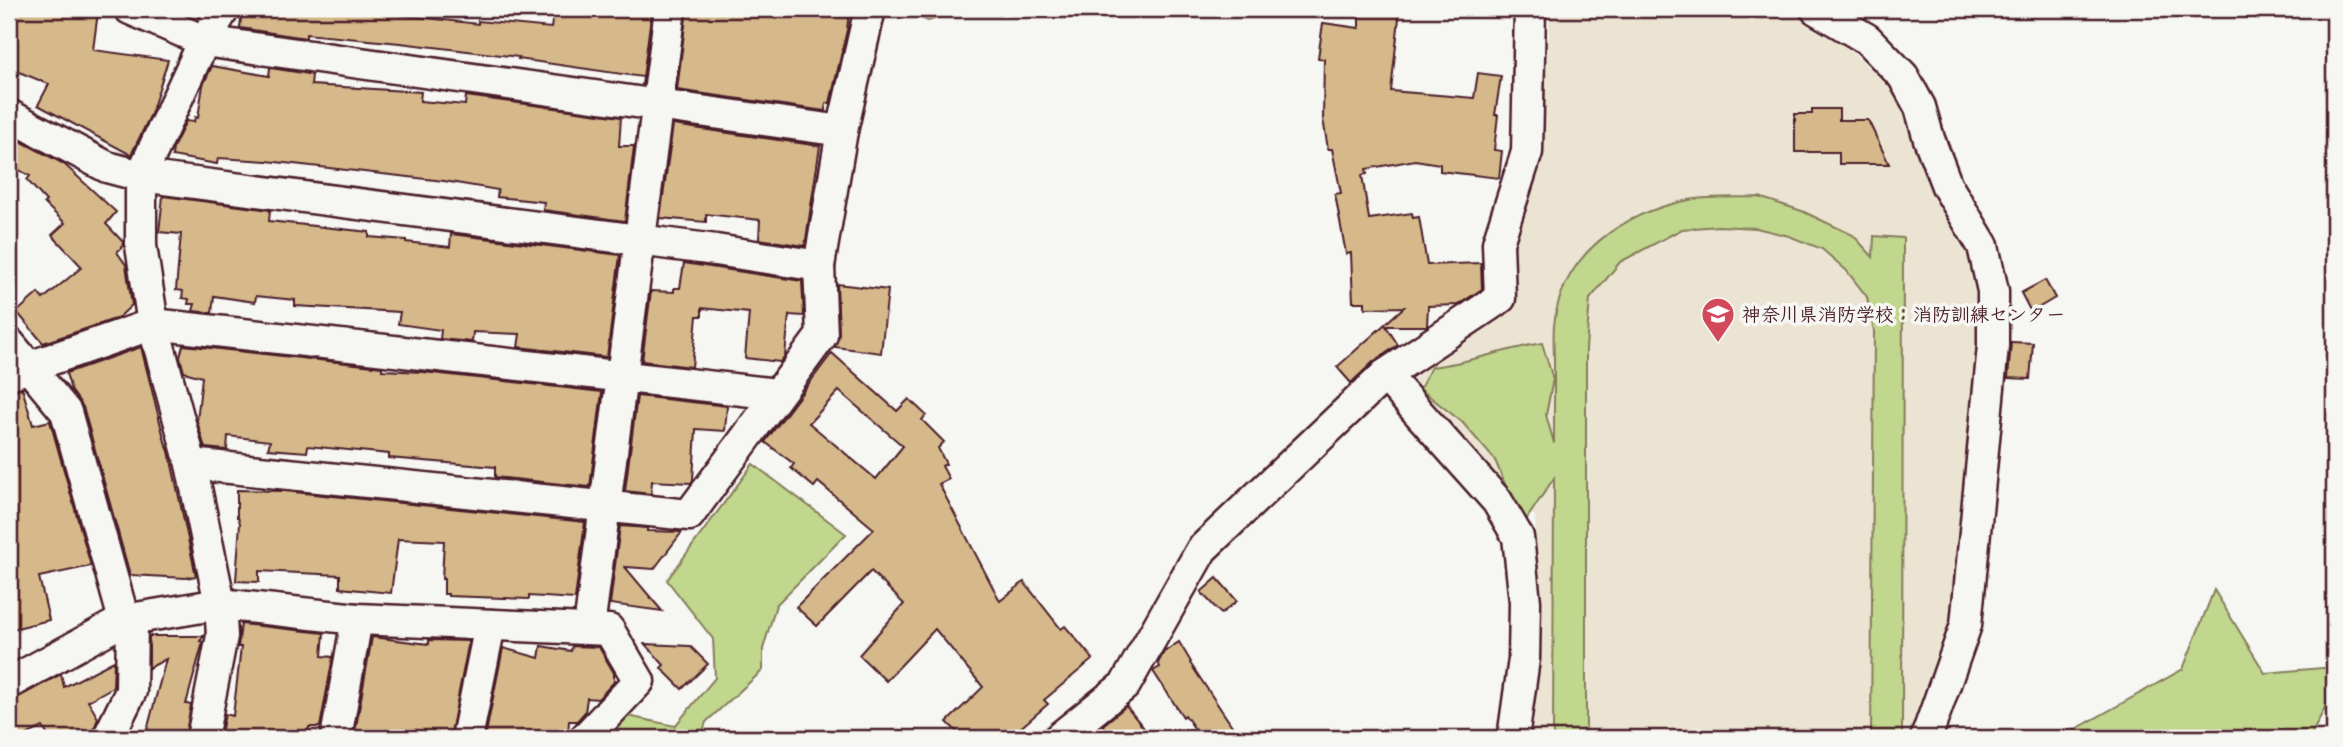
<svg xmlns="http://www.w3.org/2000/svg" width="2343" height="747" font-family="'Gochi Hand','Klee One',sans-serif">
<style>
.built{fill:#ece4d3}
.green{fill:#c0d78d;stroke:#857b5c;stroke-width:2}
.building{fill:#d6b98a;stroke:#4a1f2b;stroke-width:2;fill-rule:evenodd}
.lines{fill:none;stroke-linecap:round;stroke-linejoin:round}
.minor-casing{stroke:#4a1f2b;stroke-width:35}
.minor{stroke:#f6f6f2;stroke-width:30}
.labels{text-anchor:middle;stroke-width:7;stroke-linejoin:round;paint-order:stroke}
.poi-label{font-size:19px;font-weight:bold;fill:#4a1f2b;stroke:#f6f6f2;text-anchor:start}
</style>
<rect width="100%" height="100%" fill="#f6f6f2"/>
<filter id="ink" filterUnits="userSpaceOnUse"><feTurbulence type="fractalNoise" baseFrequency=".0143" numOctaves="2"/><feDisplacementMap in="SourceGraphic" scale="14" xChannelSelector="R" yChannelSelector="G"/><feConvolveMatrix kernelMatrix="1 2 1 2 8 2 1 2 1" color-interpolation-filters="sRGB"/></filter>
<g filter="url(#ink)">
<path class="built" d="M1550,9H1802L1830,29L1912,110L1950,217L1976,266L1980,304L1962,536L1947,645L1912,732V738H1517L1537,564L1535,517L1470,445L1405,384L1512,305V252L1541,156Z"/>
<g class="green">
<path d="M900,9H968L928,21Z"/>
<path d="M1759,197L1802,211L1853,235L1873,257L1874,236L1903,238L1902,738H1871L1874,331L1867,297L1846,270L1822,249L1789,236L1756,228L1718,226L1682,229L1620,262L1590,299L1586,348V738H1553L1554,478L1526,520L1509,494L1495,460L1462,422L1420,389L1431,367C1469,363 1504,349 1542,343L1553,379L1546,415L1554,443C1554,416 1554,389 1554,363C1554,350 1553,337 1554,325C1562,253 1623,213 1689,200C1711,196 1736,198 1759,197Z"/>
<path d="M753,464L846,534L776,605L763,649V670L706,722L701,738H607L628,716L675,726L715,678L713,639L667,580Z"/>
<path d="M2214,590L2265,673L2334,667V689L2310,738H2064L2069,733L2183,669Z"/>
</g>
<g class="building">
<path d="M14,9H87L98,12L93,50L168,60L151,114L131,155L38,105L49,84L9,68V24Z"/>
<path d="M242,9H384V13L478,24V21L551,28L554,9H652L642,85L643,77L518,59L519,57L400,43L306,34V38L240,28Z"/>
<path d="M687,9H817L849,11L847,30L830,103H826L825,111L677,90Z"/>
<path d="M1359,9H1400L1391,91L1474,98L1478,73L1501,76L1495,115H1498L1494,150L1502,151L1499,178L1440,171V164L1415,160L1366,169L1367,174L1362,175L1369,219L1412,213L1413,218L1419,217L1427,265L1481,263L1482,289L1458,305L1428,306L1427,326H1386L1398,345L1373,362L1351,383L1337,367L1404,307L1365,308V302H1353L1351,253L1346,254L1335,194L1341,193L1332,149H1328L1323,119L1324,59L1318,58L1323,23L1359,28Z"/>
<path d="M212,66L269,76L270,68L303,73L312,75L311,85L421,92L420,101L465,105L466,96L621,117L619,146H634L625,221L543,210L544,202L497,197L498,190L444,181L267,161L218,158L217,164L172,156L173,148L186,121L194,122L195,117L198,118L203,85Z"/>
<path d="M1812,109H1839V120H1868L1889,164H1839V152H1795V114H1812Z"/>
<path d="M673,125L820,146L805,246L759,239L760,220L706,214V222L660,218Z"/>
<path d="M9,135L64,164L116,212L106,224L123,242V246L117,252L126,265L132,305L118,318L43,343L17,312L38,293L43,299L82,267L52,235L65,223L44,203L46,201L27,180L30,176L9,164Z"/>
<path d="M163,196L270,210L269,221L369,232V237L406,240V242L450,247L451,234L620,255L607,357L518,347L520,334L473,332L472,342L440,339L441,330L398,324L400,312L295,306V300L256,296L255,302L214,296L212,313L193,311L195,304H188L189,299L182,298L183,291L176,290L181,234L159,232Z"/>
<path d="M684,263L802,281L804,316L789,315L785,356L780,362L745,358L749,313L702,308V316H697L692,367L642,361L651,291L674,292V288H680Z"/>
<path d="M2045,280L2055,298L2031,312L2021,293Z"/>
<path d="M837,284L888,290L881,353L835,347L839,334Z"/>
<path d="M2011,342L2033,343L2030,379L2008,378Z"/>
<path d="M183,345L382,367V370L423,372L602,392L590,487L495,477V467L389,458V454L308,446L307,452L268,449L270,441L228,436L227,450L205,448L197,421L202,377L184,372L180,357Z"/>
<path d="M141,347L165,442L169,451L196,576L186,578L130,575L83,407L71,390L66,373Z"/>
<path d="M832,353L897,411L909,399L926,415L922,420L944,442L938,448L946,464L942,466L949,479L939,484L1000,601L1024,582L1061,629L1065,626L1093,659L1044,700L1048,704L1009,738H963L947,722L983,687L935,629L886,681L859,655L904,604L871,571L817,626L796,607L874,529L818,482L814,487L791,468L794,464L765,442ZM839,391L903,446L876,479L809,423Z"/>
<path d="M22,388L33,425L50,421L91,566L39,577L49,620L9,630V391Z"/>
<path d="M637,396L727,406L725,431L696,429L693,480L691,483L652,481L651,494L625,491Z"/>
<path d="M237,490L284,491L585,522L575,599L529,596V599L448,596V594H444V579H442L444,541L398,539L391,593L340,588V575L259,571V582L236,581L240,523L238,517H237Z"/>
<path d="M620,526L647,528V531L682,532L654,569L625,567L662,611L610,604Z"/>
<path d="M1217,578L1237,601L1221,614L1201,592Z"/>
<path d="M241,624L324,633L322,656L333,657L320,727H309L308,738H220L225,714L233,716L241,647H238Z"/>
<path d="M149,636H204L200,641L203,642L186,704L191,705L185,738H145L166,659L149,668Z"/>
<path d="M372,637L429,644V640L469,641L450,738H354Z"/>
<path d="M1179,642L1191,662L1190,663L1240,738H1201L1185,715L1183,717L1153,671L1160,667L1158,663L1164,652Z"/>
<path d="M645,644L690,646L708,664L682,689L661,668L664,665Z"/>
<path d="M541,646L571,651L572,646L599,647L614,673V682L598,699L587,698L585,712L577,721H569L568,734L549,733V738H485L503,648L539,658Z"/>
<path d="M114,661L113,687L88,701L98,718L91,737L49,738L43,727L20,738H9V700L17,698L61,674L64,687Z"/>
<path d="M1126,706L1152,738H1114L1103,725Z"/>
</g>
<g class="lines">
<defs>
<g id="minor">
<path d="M130,9L204,41L842,131"/>
<path d="M1816,9L1867,39L1903,76L1920,107L1929,139L1947,186L1983,246L1993,291V346L1966,625L1926,738"/>
<path d="M9,115L107,167L141,176L716,250L819,266"/>
<path d="M9,343L66,412L124,620"/>
<path d="M9,374L153,324L777,394"/>
<path d="M1385,375L1497,501L1518,537L1525,602L1524,659L1514,731L1511,738"/>
<path d="M191,464L689,515L822,335L819,266L842,131L870,9"/>
<path d="M589,628L670,9"/>
<path d="M9,683L124,620L220,604L357,619L609,630L639,681L585,738"/>
<path d="M108,738L131,691L132,618"/>
<path d="M202,738L222,636L220,604L191,464L153,324L141,246V176L204,41L224,9"/>
<path d="M336,738L357,619"/>
<path d="M467,738L490,625"/>
<path d="M1059,738L1125,685L1202,549L1385,375L1500,298L1498,243L1527,152L1530,9"/>
</g>
</defs>
<use href="#minor" class="minor-casing"/>
<use href="#minor" class="minor"/>
</g>
</g>
<defs>
<symbol id="school-pin" viewBox="-11 -11 22 30"><path d="M0 17L-7.5 6A9.5 9.5 0 1 1 7.5 6Z" fill="#d1495b" stroke="#f6f6f2"/><path d="M0-5L7-2L0 1L-7-2ZM-4 1L0 2.5L4 1V4Q0 6-4 4Z" fill="#fff"/></symbol>
</defs>
<g fill-rule="evenodd">
<use href="#school-pin" x="1699" y="295" width="38" height="52"/>
</g>
<g class="labels">
<g class="poi-label">
<text x="1742" y="321">神奈川県消防学校：消防訓練センター</text>
</g>
</g>
<rect width="2343" height="747" fill="none" stroke="#f6f6f2" stroke-width="35"/>
<rect x="18" y="18" width="2308" height="712" fill="none" stroke="#4a1f2b" stroke-width="2.5" filter="url(#ink)"/>
</svg>
